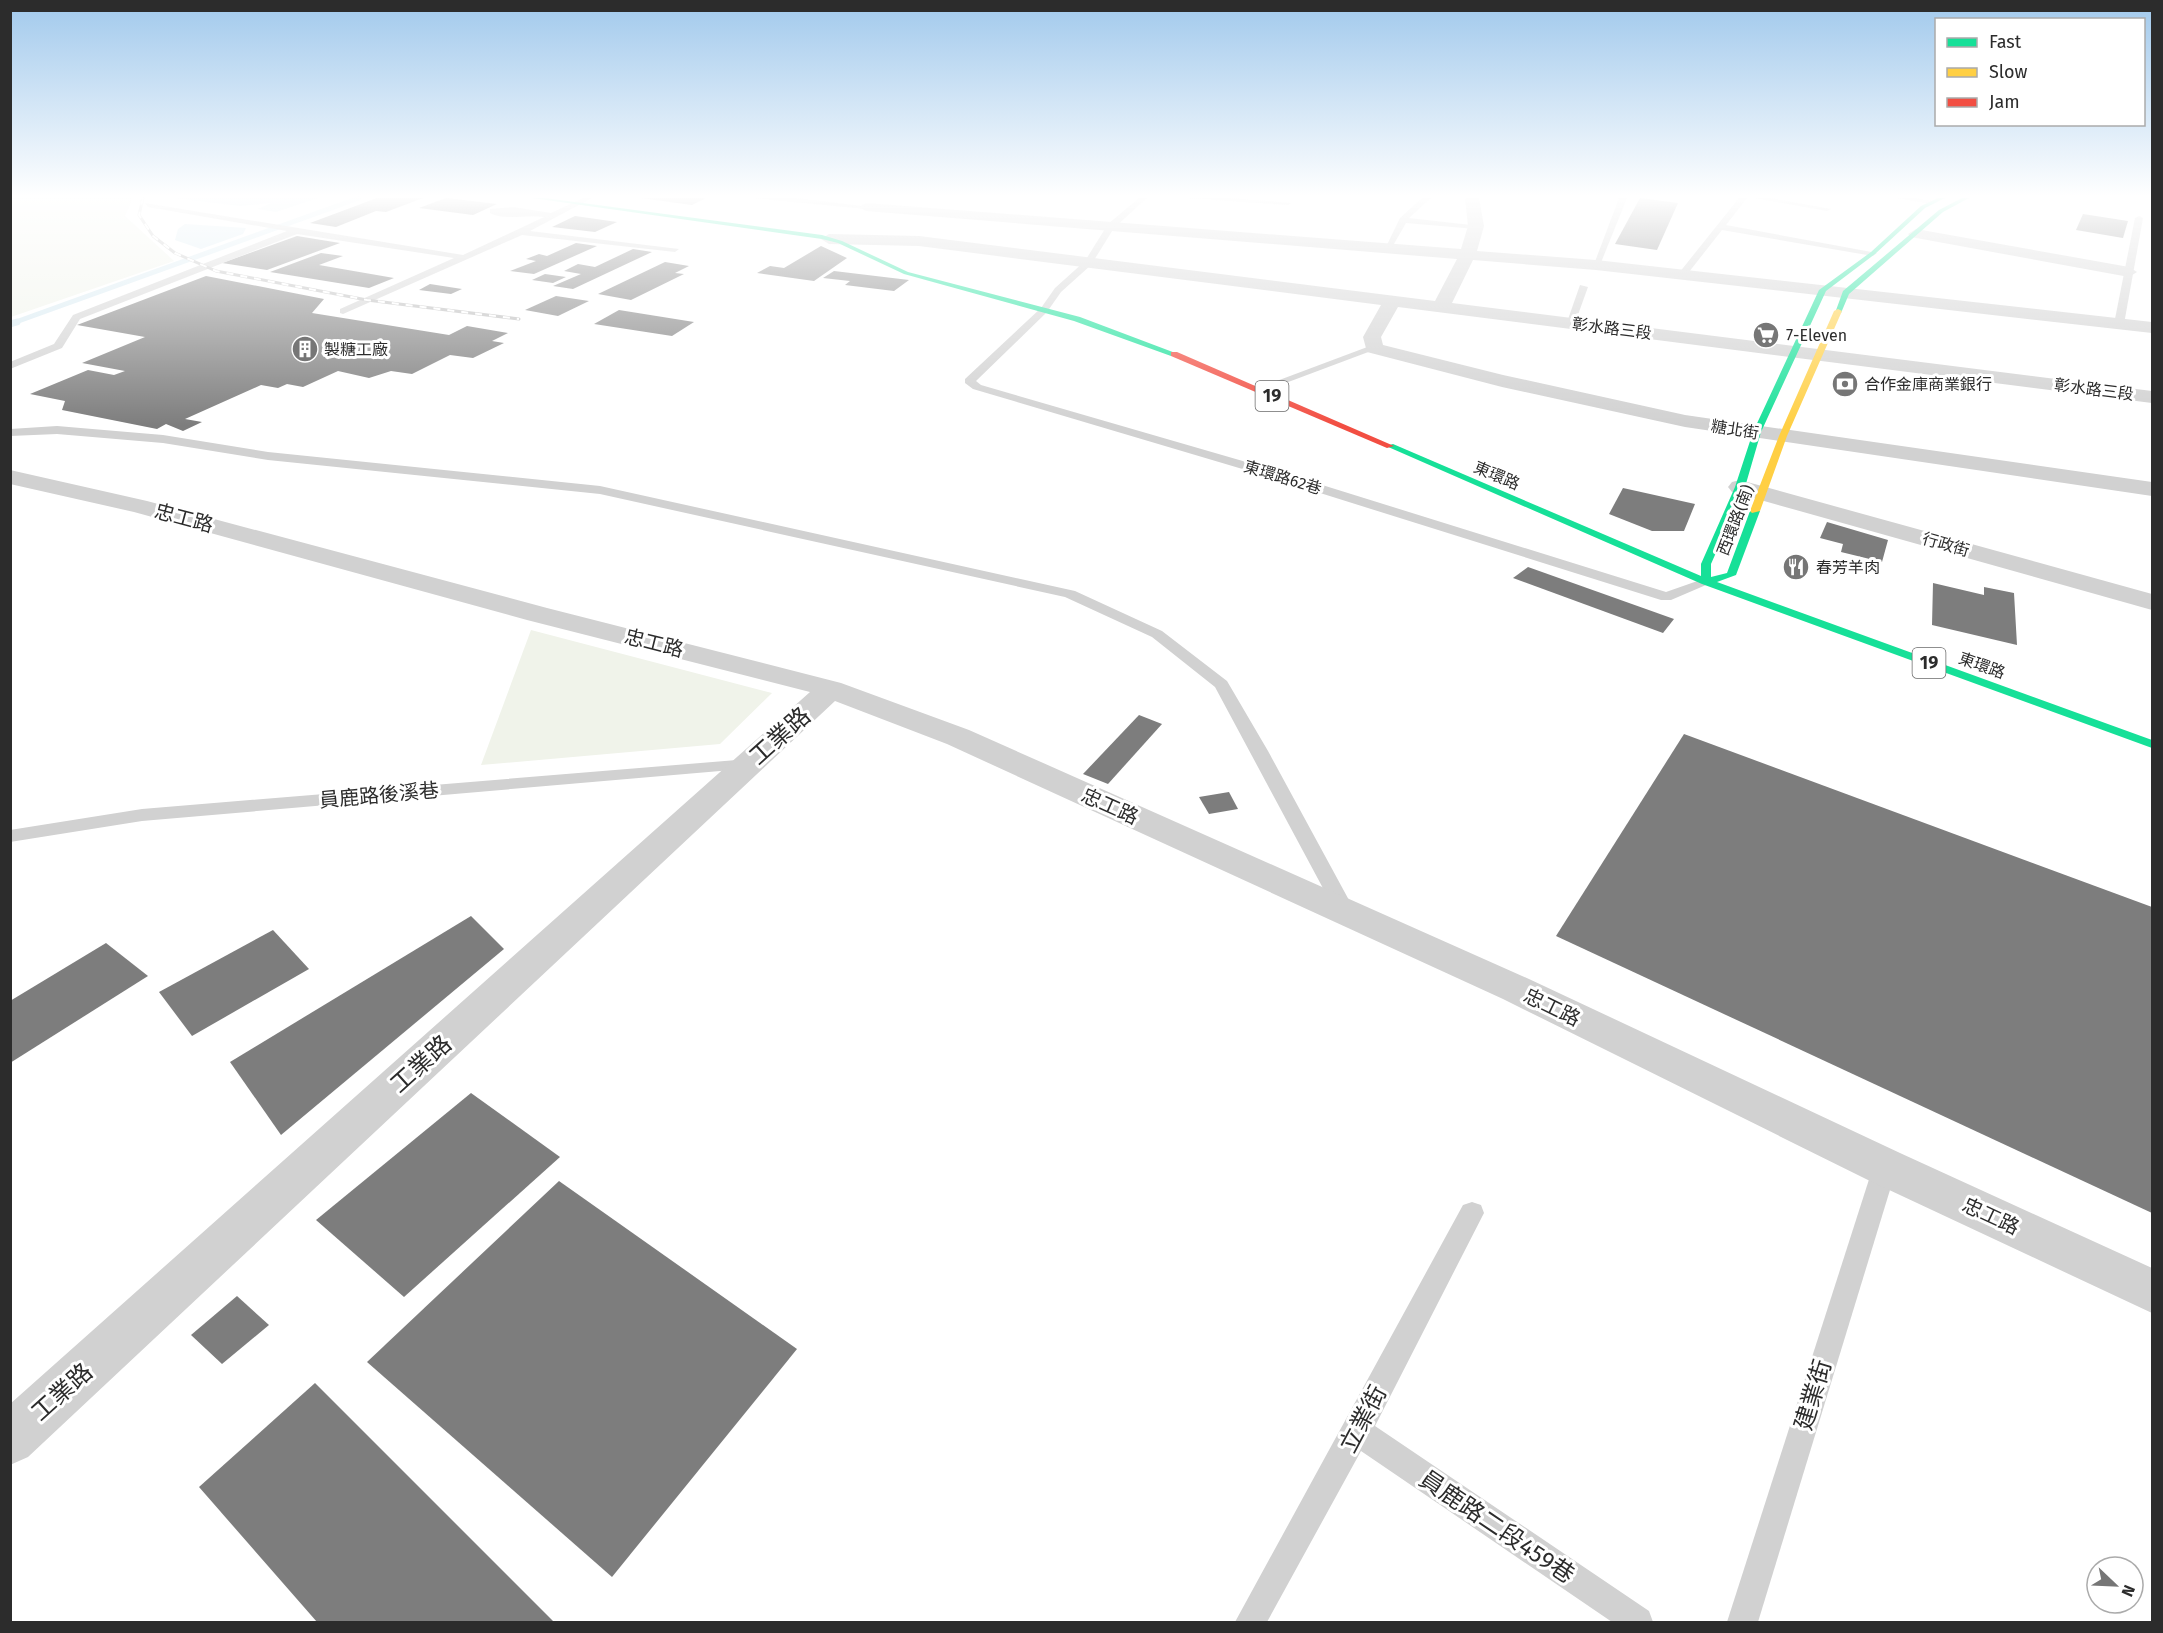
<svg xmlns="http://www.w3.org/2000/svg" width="2163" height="1633" font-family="'Fira Sans','Noto Sans TC',sans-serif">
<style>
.green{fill:#f0f3ea}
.water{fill:#d6e9f1}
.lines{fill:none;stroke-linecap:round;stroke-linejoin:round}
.stream-far1{stroke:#d6e9f1;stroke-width:5}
.stream{stroke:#d6e9f1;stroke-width:7}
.building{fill:#7d7d7d}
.lane{fill:#d1d1d1;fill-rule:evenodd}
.street{fill:#d1d1d1;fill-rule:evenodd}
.fast{fill:#16e098;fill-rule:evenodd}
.slow{fill:#ffcf43;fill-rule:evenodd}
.jam{fill:#f24e42;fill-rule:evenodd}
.rail-casing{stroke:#b8b8b8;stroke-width:3}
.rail{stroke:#fff;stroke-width:2;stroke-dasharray:7;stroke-linecap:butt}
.labels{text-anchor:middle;stroke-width:6;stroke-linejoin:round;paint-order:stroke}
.far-street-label{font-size:16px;fill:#2c2c2c;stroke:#fff}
.far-poi-label{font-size:16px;fill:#2c2c2c;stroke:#fff;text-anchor:start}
.shield{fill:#fff;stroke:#6b6b6b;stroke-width:1.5}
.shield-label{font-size:18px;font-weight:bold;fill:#2c2c2c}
.street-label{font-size:20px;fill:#2c2c2c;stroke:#fff}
.near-street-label{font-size:24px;fill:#2c2c2c;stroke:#fff}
</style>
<rect width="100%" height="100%" fill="#fff"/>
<g class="green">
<path d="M10,198H133L125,216L174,261L11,317Z"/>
<path d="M531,630L772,693L720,744L481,765Z"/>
</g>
<g class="water">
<path d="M173,198H318L276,212L258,209L271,203L240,206Z"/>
<path d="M185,224L246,228L243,234L201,249L175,240L178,229Z"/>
</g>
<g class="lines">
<path class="stream-far1" d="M13,323L359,198"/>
<path class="stream" d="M10,324L17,322"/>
</g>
<g class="building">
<path d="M377,198H423L386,212L376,211L336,227L310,223Z"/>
<path d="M446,198H447L497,204L473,215L419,208Z"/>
<path d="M641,198H706L692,205Z"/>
<path d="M1640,198L1678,203L1657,250L1615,244Z"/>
<path d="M2083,214L2128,221L2123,238L2076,230Z"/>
<path d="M575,216L617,222L595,232L552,227Z"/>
<path d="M297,236L340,243L267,270L222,263Z"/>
<path d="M576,243L597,246L534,274L510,271L536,261L526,259L539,254L547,256Z"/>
<path d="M821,246L847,258L814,281L757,273L770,266L784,268Z"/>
<path d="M633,249L652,252L573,289L553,286L581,274L564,271L578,264L595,267Z"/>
<path d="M321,253L343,256L319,265L394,278L369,288L270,272Z"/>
<path d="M665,262L689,266L675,273L684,274L631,300L598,294Z"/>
<path d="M834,271L909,280L894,291L845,285L850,281L823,278Z"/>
<path d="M545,274L566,277L553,283L532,280Z"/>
<path d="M206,276L324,299L312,313L449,335L467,326L508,333L492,341L504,343L473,358L450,355L412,374L391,371L369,378L338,371L303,387L287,384L278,388L261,385L185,419L202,422L183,431L166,424L157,429L62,410L65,401L30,394L88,370L114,375L125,371L82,363L145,337L77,325Z"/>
<path d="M430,284L462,289L451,294L419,290Z"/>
<path d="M556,296L589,301L558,316L525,310Z"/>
<path d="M619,310L694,322L672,336L594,324Z"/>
<path d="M1623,488L1695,504L1684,531H1652L1609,514Z"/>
<path d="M1827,522L1888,540L1882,562L1841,552L1843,544L1820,538Z"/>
<path d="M1528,567L1674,619L1663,633L1513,578Z"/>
<path d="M1933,583L1984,595V587L2014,593L2017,645L1932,625Z"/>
<path d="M1139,715L1162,724L1108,784L1083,774Z"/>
<path d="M1684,734L2152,907V1213L1556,936Z"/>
<path d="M1229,792L1238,809L1209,814L1199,797Z"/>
<path d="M471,916L504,949L281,1135L230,1062Z"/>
<path d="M273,930L309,969L192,1036L159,992Z"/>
<path d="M106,943L148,976L10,1063V1001Z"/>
<path d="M471,1093L560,1157L404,1297L316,1220Z"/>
<path d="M559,1181L797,1349L612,1577L367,1362Z"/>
<path d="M237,1296L269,1325L222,1364L191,1335Z"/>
<path d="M315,1383L554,1622H317L199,1487Z"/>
</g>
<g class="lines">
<g class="lane">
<path d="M583,198H592L530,231L679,249L675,252L522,235L343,314L340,313V309L454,258L297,234L80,319L62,348L10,369V362L54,344L73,315L287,231L148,207L145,203L463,255L544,217C525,214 505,221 490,213V209L513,207L551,213Z"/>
<path d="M753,198H797L870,207L866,209Z"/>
<path d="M1139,198H1147L1114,228L1091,265L1061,292L1047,312L976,381L981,385L1274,470L1666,592L1706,578L1713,582L1671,600H1661L1266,476L973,389L965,383V379L1041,308L1055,288L1085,261L1108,224Z"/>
<path d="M1188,198H1230L1292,203L1288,205Z"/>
<path d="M1422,198H1431L1409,218L1480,226L1476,229L1406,223L1391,249H1385L1400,218Z"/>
<path d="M1619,198H1627L1600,265L1593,267Z"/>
<path d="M1739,198H1747L1726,225L1877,253L1873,256L1722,230L1685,277H1679V273Z"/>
<path d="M1754,198H1770L1831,209L1827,211Z"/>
<path d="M1896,198H1916L1936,202L1932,204Z"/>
<path d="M2139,216L2143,218L2124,324L2119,327L2114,324L2135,218Z"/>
<path d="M1580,285L1588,287L1575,323L1566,325Z"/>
<path d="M1370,346L1379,348L1283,384L1274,382Z"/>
<path d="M57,426L163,435L268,452L600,486L1075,591L1162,631L1227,681L1268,751L1356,913L1353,918H1339L1215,687L1152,637L1065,597L600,494L268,460L163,443L57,434L10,436V429Z"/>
<path d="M749,759L758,764L755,768L142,821L10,842V830L142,809Z"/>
<path d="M1885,1157L1893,1160L1897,1167L1758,1622H1727L1873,1167L1877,1160Z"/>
<path d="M1472,1202L1481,1205L1484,1213L1375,1426L1649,1611L1653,1622H1612L1361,1451L1267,1622H1235L1463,1205Z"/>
</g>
<g class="street">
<path d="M1465,198H1479L1484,226L1477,251L1596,260L2152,322V333L1596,270L1473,260L1452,303L2152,391V403L1398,307L1381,337L1383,345L1503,375L1685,415L2152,482V496L1685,427L1502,387L1367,352L1363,337L1381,305L919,246L829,244L821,239L829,234L919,236L1435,301L1457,259L866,211L859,207L866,203L1461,249L1468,226Z"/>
<path d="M1916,229L2129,267L2137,272L2129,277L1911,237L1908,234Z"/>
<path d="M10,470L147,501L547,608L841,683L969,730L1529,979L1900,1153L2152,1268V1313L1870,1181L1503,999L947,744L835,701L28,1457L10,1465V1404L810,692L527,620L134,512L10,484Z"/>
<path d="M1740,480L2152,594V610L1732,492L1728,487L1732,482Z"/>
</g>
<g class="fast">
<path d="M532,198H545L822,235L842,241L908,272L1080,317L1178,354L1171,356L1074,321L904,274L838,243L822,239Z"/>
<path d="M1938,198H1945L1925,208L1875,254L1826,291L1761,432L1745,487L1711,564V577L1727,573L1750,511L1758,509L1760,511L1736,575L1717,582L2152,740V748L1702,584L1386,446L1393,444L1701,576V564L1735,487L1753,432L1819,290L1871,252L1921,206Z"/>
<path d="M1962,198H1969L1943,212L1849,294L1841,313H1835L1843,291L1939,210Z"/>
</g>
<path class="slow" d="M1838,309L1842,311L1787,436L1760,511L1752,513L1750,511L1779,436L1834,311Z"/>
<path class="jam" d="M1171,352H1177L1394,446L1387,448L1171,356Z"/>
<defs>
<path id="rail" d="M143,198L139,215L153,236L175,253L216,271L367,300L519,319"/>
</defs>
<use href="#rail" class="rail-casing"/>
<use href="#rail" class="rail"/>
</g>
<linearGradient id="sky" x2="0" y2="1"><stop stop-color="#a1c9ec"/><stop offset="0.46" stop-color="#fff"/><stop offset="1" stop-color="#fff" stop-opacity="0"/></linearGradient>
<rect width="2163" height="426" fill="url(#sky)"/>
<defs>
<symbol id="supermarket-disc" viewBox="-11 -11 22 22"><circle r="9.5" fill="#767676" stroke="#fff"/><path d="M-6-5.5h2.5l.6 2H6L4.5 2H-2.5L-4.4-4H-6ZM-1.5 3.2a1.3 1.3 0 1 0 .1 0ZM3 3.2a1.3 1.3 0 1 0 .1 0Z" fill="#fff"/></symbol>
<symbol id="building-disc" viewBox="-11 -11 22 22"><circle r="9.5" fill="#767676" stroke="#fff"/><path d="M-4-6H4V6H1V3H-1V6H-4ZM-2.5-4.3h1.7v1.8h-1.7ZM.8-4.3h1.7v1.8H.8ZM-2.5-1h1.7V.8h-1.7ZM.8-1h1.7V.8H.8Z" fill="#fff"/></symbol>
<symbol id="bank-disc" viewBox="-11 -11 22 22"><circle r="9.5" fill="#767676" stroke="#fff"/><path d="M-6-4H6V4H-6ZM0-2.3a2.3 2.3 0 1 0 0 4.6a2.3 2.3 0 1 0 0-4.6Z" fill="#fff"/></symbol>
<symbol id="restaurant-disc" viewBox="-11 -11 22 22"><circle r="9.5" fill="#767676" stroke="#fff"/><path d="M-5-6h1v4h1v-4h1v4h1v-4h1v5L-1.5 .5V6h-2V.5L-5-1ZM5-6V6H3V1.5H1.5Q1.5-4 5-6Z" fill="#fff"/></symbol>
</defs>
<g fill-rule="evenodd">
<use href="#supermarket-disc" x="1751" y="320" width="30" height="30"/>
<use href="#building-disc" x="290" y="334" width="30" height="30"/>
<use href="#bank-disc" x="1830" y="369" width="30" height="30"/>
<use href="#restaurant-disc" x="1781" y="552" width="30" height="30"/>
</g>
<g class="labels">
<g class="far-street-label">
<text transform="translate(1612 328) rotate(7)" y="6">彰水路三段</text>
<text transform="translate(2094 389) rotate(7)" y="6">彰水路三段</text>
<text transform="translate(1735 429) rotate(9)" y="6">糖北街</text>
<text transform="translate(1497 475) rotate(23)" y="6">東環路</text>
<text transform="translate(1283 477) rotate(17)" y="6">東環路62巷</text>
<text transform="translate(1735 520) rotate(-69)" y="6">西環路(南)</text>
<text transform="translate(1946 544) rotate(16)" y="6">行政街</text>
<text transform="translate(1982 665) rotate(20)" y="6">東環路</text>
</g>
<g class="far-poi-label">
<text x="1786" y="341">7-Eleven</text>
<text x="324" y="355">製糖工廠</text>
<text x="1864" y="390">合作金庫商業銀行</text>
<text x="1816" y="573">春芳羊肉</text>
</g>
<g class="shield">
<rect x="1255.5" y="381" width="33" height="30" rx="4.5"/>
<rect x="1912.5" y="648" width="33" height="30" rx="4.5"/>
</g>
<g class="shield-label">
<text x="1272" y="402">19</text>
<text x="1929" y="669">19</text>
</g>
<g class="street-label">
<text transform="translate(184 518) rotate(15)" y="7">忠工路</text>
<text transform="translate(654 643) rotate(14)" y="7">忠工路</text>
<text transform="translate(379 795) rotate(-5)" y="7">員鹿路後溪巷</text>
<text transform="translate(1110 806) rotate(24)" y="7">忠工路</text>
<text transform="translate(1552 1007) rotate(26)" y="7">忠工路</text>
<text transform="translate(1991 1216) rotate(25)" y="7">忠工路</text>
</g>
<g class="near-street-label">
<text transform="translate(780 736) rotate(-42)" y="8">工業路</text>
<text transform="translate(421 1064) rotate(-42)" y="8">工業路</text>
<text transform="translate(62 1392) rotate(-42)" y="8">工業路</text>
<text transform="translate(1813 1395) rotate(-73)" y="8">建業街</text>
<text transform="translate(1363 1419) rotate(-62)" y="8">立業街</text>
<text transform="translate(1497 1527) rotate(34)" y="8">員鹿路二段459巷</text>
</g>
</g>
<rect width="2163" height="1633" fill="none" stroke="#2c2c2c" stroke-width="24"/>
<rect x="1935" y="18" width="210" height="108" fill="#ffffff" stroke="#ababab" stroke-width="1.5"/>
<rect x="1947" y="38" width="30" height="9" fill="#16e098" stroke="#ababab" stroke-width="1.5"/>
<text x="1989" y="48" font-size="18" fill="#2c2c2c">Fast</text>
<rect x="1947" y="68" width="30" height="9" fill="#ffcf43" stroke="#ababab" stroke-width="1.5"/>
<text x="1989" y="78" font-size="18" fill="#2c2c2c">Slow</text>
<rect x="1947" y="98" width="30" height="9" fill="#f24e42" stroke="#ababab" stroke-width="1.5"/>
<text x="1989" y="108" font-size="18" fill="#2c2c2c">Jam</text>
<g transform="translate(2115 1585) rotate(113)"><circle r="28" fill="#ffffff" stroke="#ababab" stroke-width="1.5"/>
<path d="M0-4.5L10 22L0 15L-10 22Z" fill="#767676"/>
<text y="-9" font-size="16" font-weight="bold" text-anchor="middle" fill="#2c2c2c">N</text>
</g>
</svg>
